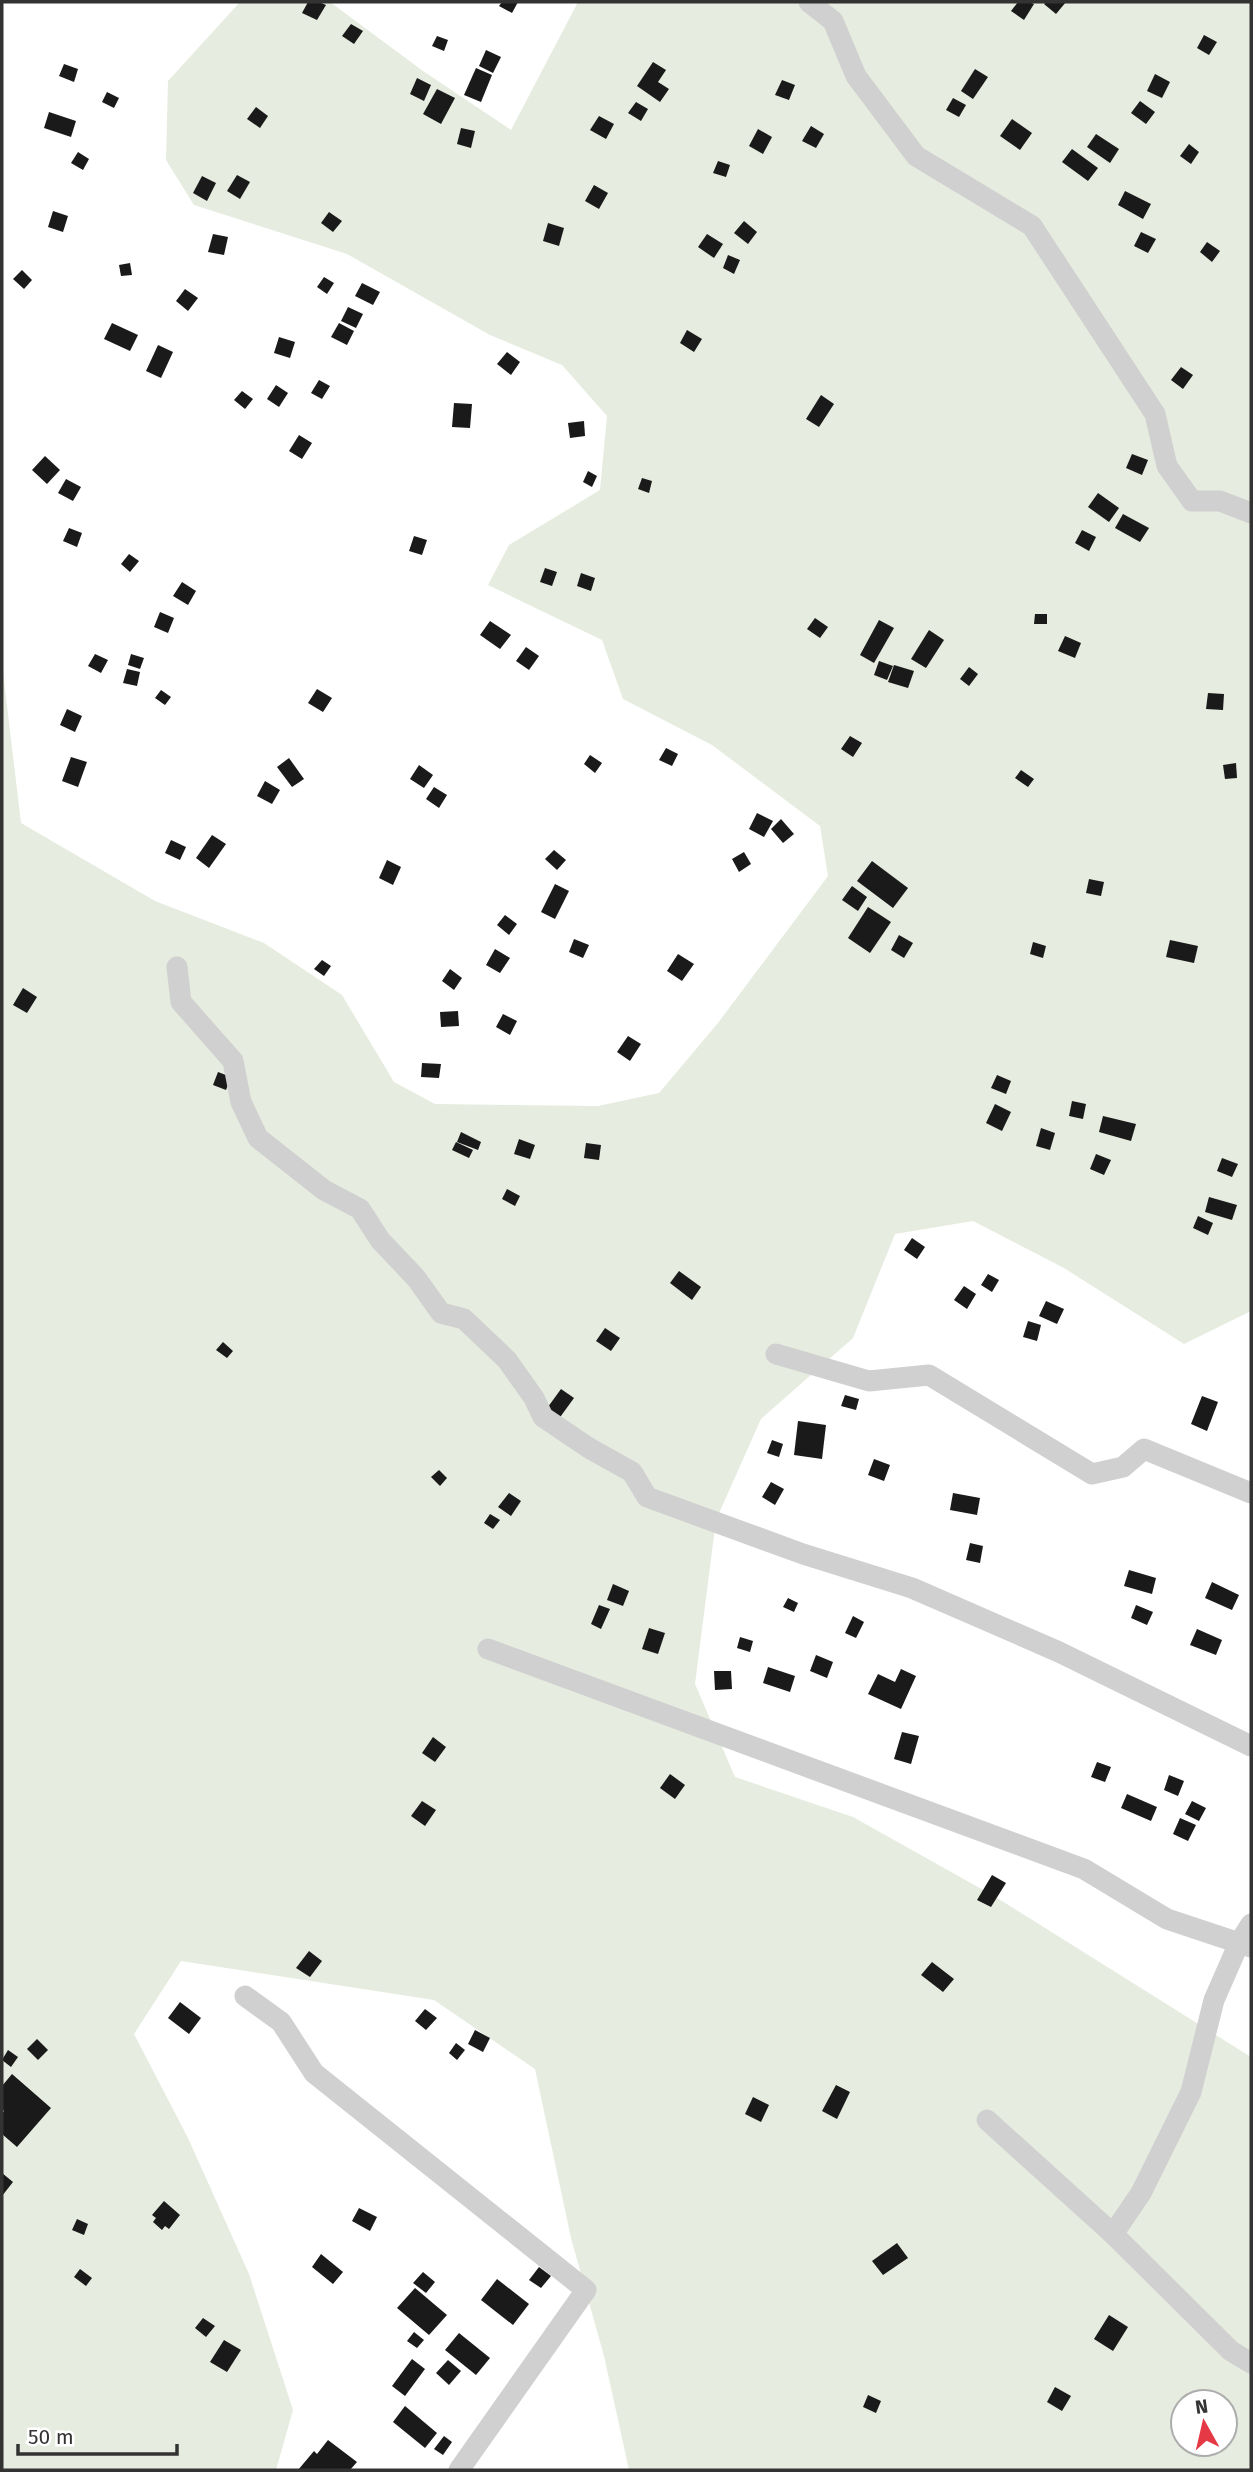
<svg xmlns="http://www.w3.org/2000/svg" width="1253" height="2472" font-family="'Fira Sans',sans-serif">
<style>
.green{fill:#e6ecdf;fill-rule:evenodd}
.building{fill:#1a1a1a}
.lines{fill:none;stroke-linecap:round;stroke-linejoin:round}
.street{stroke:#d0d0d0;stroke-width:21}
</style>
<rect width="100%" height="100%" fill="#fff"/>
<path class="green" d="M240,2H330L423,71L511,130L578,2H1251V1311L1184,1344L1064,1268L973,1221L895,1234L853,1338L761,1419L716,1520L695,1684L735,1777L853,1817L994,1896L1251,2057V2470H629L604,2356L571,2238L535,2069L434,2000L181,1961L134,2034L188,2138L249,2274L293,2410L276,2470H2V664L21,823L155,901L264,943L342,995L394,1082L435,1104L598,1106L659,1093L718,1023L828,876L820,826L712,745L623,699L602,640L488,585L509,545L600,490L607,416L562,365L490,335L347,254L194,205L166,160L168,81ZM1183,2402H1225V2444H1183Z"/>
<g class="building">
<path d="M308,2H319L326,5L317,20L302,13Z"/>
<path d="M502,2H518L512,13L499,6Z"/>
<path d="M1018,2H1030L1034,4L1024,20L1011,11Z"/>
<path d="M1046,2H1066L1056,14L1044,4Z"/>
<path d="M351,24L363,31L354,44L342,36Z"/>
<path d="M1204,35L1217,42L1209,55L1197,48Z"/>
<path d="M437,36L448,40L444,51L432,46Z"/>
<path d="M486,50L501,57L493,73L479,66Z"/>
<path d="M653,62L666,70L658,82L669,89L660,102L637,86Z"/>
<path d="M64,64L78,69L74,82L59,76Z"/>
<path d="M476,68L492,75L481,102L464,95Z"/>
<path d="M975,69L988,77L973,99L961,91Z"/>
<path d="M1155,74L1170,82L1162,98L1147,91Z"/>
<path d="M417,78L431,85L424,101L410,94Z"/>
<path d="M782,80L795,85L789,100L775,95Z"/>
<path d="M437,89L455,98L441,124L423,114Z"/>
<path d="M107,92L119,98L114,108L102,102Z"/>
<path d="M953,98L966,105L959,117L946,110Z"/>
<path d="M1140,101L1155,112L1146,124L1131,113Z"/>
<path d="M636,102L648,109L641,121L628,113Z"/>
<path d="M256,107L268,116L260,128L247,119Z"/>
<path d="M49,112L76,121L71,137L44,128Z"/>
<path d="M599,116L614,124L606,139L590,130Z"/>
<path d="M1012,119L1032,133L1020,150L1000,136Z"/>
<path d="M811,126L824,134L816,148L802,141Z"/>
<path d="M461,128L475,131L471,148L457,144Z"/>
<path d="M758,129L772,137L763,154L749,146Z"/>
<path d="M1096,134L1119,149L1110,163L1087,147Z"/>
<path d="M1189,144L1199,152L1191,164L1180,156Z"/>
<path d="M1072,149L1098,168L1088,181L1062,162Z"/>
<path d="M78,152L89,159L83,170L71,163Z"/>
<path d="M718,161L730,165L726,177L713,173Z"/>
<path d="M237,175L250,182L240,199L227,191Z"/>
<path d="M202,176L216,183L207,201L193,193Z"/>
<path d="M594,185L608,193L599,209L585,201Z"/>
<path d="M1125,191L1151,204L1143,219L1118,205Z"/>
<path d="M53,211L68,216L63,232L48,227Z"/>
<path d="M329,212L342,221L333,232L321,223Z"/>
<path d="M744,221L757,232L748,244L734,233Z"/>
<path d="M548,223L564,228L559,246L543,241Z"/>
<path d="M1141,232L1156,239L1148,253L1134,246Z"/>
<path d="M213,234L228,237L224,255L208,252Z"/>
<path d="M707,234L723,244L714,258L698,247Z"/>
<path d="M1207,242L1220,251L1212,262L1200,252Z"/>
<path d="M728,255L740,260L734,274L723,268Z"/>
<path d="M130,263L132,275L121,276L119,265Z"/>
<path d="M22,270L32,280L24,289L13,279Z"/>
<path d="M324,277L334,283L327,294L317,287Z"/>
<path d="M362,283L380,292L373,305L355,296Z"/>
<path d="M185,289L198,298L188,311L176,301Z"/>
<path d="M348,307L363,314L356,328L341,321Z"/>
<path d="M112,323L138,335L130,351L104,339Z"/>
<path d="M339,323L354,331L347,345L331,337Z"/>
<path d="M687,330L702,339L694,352L680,343Z"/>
<path d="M279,337L295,342L290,358L274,353Z"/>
<path d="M158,345L173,352L161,378L146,371Z"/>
<path d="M507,352L520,362L511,375L497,364Z"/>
<path d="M1181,367L1193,375L1183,389L1171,380Z"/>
<path d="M319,380L330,386L322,399L311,393Z"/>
<path d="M276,385L288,393L279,407L267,399Z"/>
<path d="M242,391L253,399L245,409L234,400Z"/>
<path d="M821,395L834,404L819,427L806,419Z"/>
<path d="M454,403L472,404L470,428L452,427Z"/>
<path d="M584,421L585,436L570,438L568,423Z"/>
<path d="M299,435L312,443L302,459L289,451Z"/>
<path d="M1132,454L1148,460L1142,475L1126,468Z"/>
<path d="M45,456L60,470L47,484L32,470Z"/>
<path d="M588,471L597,476L592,487L583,482Z"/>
<path d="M642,478L652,481L649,493L638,489Z"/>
<path d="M66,479L81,487L73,501L58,493Z"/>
<path d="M1098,493L1119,508L1109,522L1088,507Z"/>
<path d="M1123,514L1149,528L1140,542L1115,528Z"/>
<path d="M69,528L82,533L77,547L63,541Z"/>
<path d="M1082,530L1096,537L1089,551L1075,543Z"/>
<path d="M414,536L427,540L422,555L409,551Z"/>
<path d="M129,554L139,561L130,572L121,564Z"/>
<path d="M545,568L557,572L552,586L540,582Z"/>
<path d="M581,573L595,578L591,591L577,586Z"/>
<path d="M182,582L196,591L188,605L173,596Z"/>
<path d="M160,612L174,618L168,633L154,627Z"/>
<path d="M1035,614H1047V624H1034Z"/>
<path d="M815,618L828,627L820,638L807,629Z"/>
<path d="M879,620L894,628L874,663L860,655Z"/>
<path d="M490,621L511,635L500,649L480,635Z"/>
<path d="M929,630L944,640L926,668L911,659Z"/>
<path d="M1065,636L1081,643L1075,658L1058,651Z"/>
<path d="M526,647L539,656L529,670L516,661Z"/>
<path d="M95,654L108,660L101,673L88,666Z"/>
<path d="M131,654L144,658L140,669L128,665Z"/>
<path d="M879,661L893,666L887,680L874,675Z"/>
<path d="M894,665L914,671L908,688L888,682Z"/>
<path d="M969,667L978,674L969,686L960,679Z"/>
<path d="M127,669L140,672L137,686L123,683Z"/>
<path d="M317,689L332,698L323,712L308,703Z"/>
<path d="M161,690L171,697L165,705L155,698Z"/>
<path d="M1208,693L1224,694L1223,710L1206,709Z"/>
<path d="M67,709L82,716L75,732L60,725Z"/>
<path d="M850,736L862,743L853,757L841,749Z"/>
<path d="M666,748L678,754L672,766L659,760Z"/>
<path d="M590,755L602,763L595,773L584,764Z"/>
<path d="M71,757L87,762L78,787L62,781Z"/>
<path d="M289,758L304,779L292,787L277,767Z"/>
<path d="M1236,763L1237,778L1225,779L1223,765Z"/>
<path d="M419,765L433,775L424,788L410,779Z"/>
<path d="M1021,770L1034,779L1028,787L1015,778Z"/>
<path d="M265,781L280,790L272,804L257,796Z"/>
<path d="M434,787L447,795L439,808L426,799Z"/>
<path d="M757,813L773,821L764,837L749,829Z"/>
<path d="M781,819L794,834L783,843L771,829Z"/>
<path d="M212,835L226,844L209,868L196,858Z"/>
<path d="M171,840L186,847L180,860L165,853Z"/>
<path d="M554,850L566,860L557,870L545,859Z"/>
<path d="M744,852L751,864L739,872L732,859Z"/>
<path d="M387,860L401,867L393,885L379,878Z"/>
<path d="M872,861L908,888L893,908L857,881Z"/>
<path d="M1089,879L1104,882L1101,896L1086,893Z"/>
<path d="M555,884L569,891L555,919L541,912Z"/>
<path d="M852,886L867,897L858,911L842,900Z"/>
<path d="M868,907L891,922L870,953L848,938Z"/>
<path d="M505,915L517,924L509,935L497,925Z"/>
<path d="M899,935L913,943L904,958L891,950Z"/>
<path d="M574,939L589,945L583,958L569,952Z"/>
<path d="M1170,940L1198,946L1194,963L1166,957Z"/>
<path d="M1033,942L1046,946L1043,958L1030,954Z"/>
<path d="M495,949L510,958L500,973L486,965Z"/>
<path d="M678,954L694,964L682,981L667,971Z"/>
<path d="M322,960L331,966L324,976L314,969Z"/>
<path d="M450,969L462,978L454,990L442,981Z"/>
<path d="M23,988L37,997L27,1013L13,1005Z"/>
<path d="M458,1011L459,1026L441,1027L440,1012Z"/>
<path d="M503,1014L517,1021L510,1035L496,1027Z"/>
<path d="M628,1036L641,1044L630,1061L617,1052Z"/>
<path d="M422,1063L441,1064L439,1078L421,1077Z"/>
<path d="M218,1072L231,1077L226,1090L213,1085Z"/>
<path d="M997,1075L1011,1081L1006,1094L991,1088Z"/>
<path d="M1072,1101L1086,1104L1083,1119L1069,1116Z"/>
<path d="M995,1104L1011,1112L1002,1131L986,1123Z"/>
<path d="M1103,1116L1136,1124L1131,1141L1099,1132Z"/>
<path d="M1041,1128L1055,1133L1050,1150L1036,1146Z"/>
<path d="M461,1132L481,1142L478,1150L457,1142Z"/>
<path d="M519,1139L535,1145L530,1159L514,1154Z"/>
<path d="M456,1142L473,1150L469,1158L452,1150Z"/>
<path d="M586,1143L601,1145L599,1160L584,1158Z"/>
<path d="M1096,1154L1111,1160L1104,1175L1090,1169Z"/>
<path d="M1222,1158L1238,1164L1232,1177L1217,1171Z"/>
<path d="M507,1189L520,1196L515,1206L502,1199Z"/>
<path d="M1209,1197L1237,1205L1232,1220L1205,1212Z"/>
<path d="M1198,1216L1213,1223L1208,1235L1193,1228Z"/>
<path d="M912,1238L925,1247L917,1259L904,1250Z"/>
<path d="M679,1271L701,1287L692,1300L670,1283Z"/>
<path d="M988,1274L999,1280L992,1292L981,1285Z"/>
<path d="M964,1286L976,1294L967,1309L954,1300Z"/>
<path d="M1046,1301L1064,1309L1057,1324L1039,1316Z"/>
<path d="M1028,1321L1041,1325L1037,1341L1023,1337Z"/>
<path d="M605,1328L620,1338L611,1351L596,1341Z"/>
<path d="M223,1342L233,1351L227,1358L216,1350Z"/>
<path d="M561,1389L574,1398L558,1420L545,1411Z"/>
<path d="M845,1395L859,1399L856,1410L841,1406Z"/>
<path d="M1202,1396L1218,1402L1207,1431L1191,1424Z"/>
<path d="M798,1421L826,1425L822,1459L794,1455Z"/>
<path d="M772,1440L783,1444L779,1457L767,1453Z"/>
<path d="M874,1459L890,1465L884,1481L868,1475Z"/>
<path d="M439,1470L447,1478L440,1486L431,1477Z"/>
<path d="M771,1482L784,1489L775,1505L762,1497Z"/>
<path d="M509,1493L521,1501L511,1516L498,1507Z"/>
<path d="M953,1493L980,1498L977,1515L950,1510Z"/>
<path d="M490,1514L500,1520L493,1529L484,1523Z"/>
<path d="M970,1543L983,1546L980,1563L966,1560Z"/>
<path d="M1129,1570L1156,1578L1152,1594L1124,1586Z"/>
<path d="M1212,1582L1239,1595L1232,1610L1205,1598Z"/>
<path d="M613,1584L629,1591L623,1606L607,1600Z"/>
<path d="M788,1598L798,1603L794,1612L783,1607Z"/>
<path d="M599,1605L610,1609L601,1629L591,1624Z"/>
<path d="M1136,1605L1153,1612L1147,1625L1131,1618Z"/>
<path d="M853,1616L864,1622L856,1638L845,1633Z"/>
<path d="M649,1628L665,1633L658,1654L642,1649Z"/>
<path d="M1197,1629L1222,1640L1216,1655L1190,1645Z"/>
<path d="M740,1637L753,1641L750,1652L737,1648Z"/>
<path d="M816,1655L833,1662L827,1678L810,1671Z"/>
<path d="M768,1667L795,1676L790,1692L763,1683Z"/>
<path d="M901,1669L916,1676L901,1709L868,1694L878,1674L895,1682Z"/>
<path d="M714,1671H731L732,1689L715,1690Z"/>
<path d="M902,1732L919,1736L911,1764L894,1759Z"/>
<path d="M433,1737L446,1747L435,1762L422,1753Z"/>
<path d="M1097,1762L1111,1767L1105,1782L1091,1777Z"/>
<path d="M670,1774L685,1785L675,1799L660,1788Z"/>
<path d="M1169,1775L1184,1781L1178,1796L1164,1790Z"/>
<path d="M1127,1794L1157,1807L1151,1821L1121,1808Z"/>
<path d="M422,1801L436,1810L425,1826L411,1816Z"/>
<path d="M1192,1801L1206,1808L1199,1821L1185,1814Z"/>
<path d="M1180,1818L1196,1825L1188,1841L1173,1834Z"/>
<path d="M992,1875L1006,1883L991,1907L977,1900Z"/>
<path d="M309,1951L322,1961L310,1977L296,1968Z"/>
<path d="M932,1962L954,1979L943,1992L921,1975Z"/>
<path d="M180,2002L201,2018L189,2034L168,2018Z"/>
<path d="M425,2009L437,2018L426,2030L415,2021Z"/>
<path d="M475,2030L490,2038L483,2052L468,2044Z"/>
<path d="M37,2039L48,2050L38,2060L27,2049Z"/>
<path d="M456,2043L465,2050L457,2060L449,2053Z"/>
<path d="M8,2050L18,2057L11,2067L2,2060Z"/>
<path d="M12,2074L51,2108L17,2147L2,2134V2114L4,2111L2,2109V2086Z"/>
<path d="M836,2085L850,2092L837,2119L822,2111Z"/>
<path d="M753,2097L769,2105L761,2122L745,2114Z"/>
<path d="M2,2173L13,2182L2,2196Z"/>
<path d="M164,2201L180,2215L169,2229L165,2226L162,2230L153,2222L156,2218L152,2215Z"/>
<path d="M359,2208L377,2217L370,2231L352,2221Z"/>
<path d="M77,2219L88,2224L84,2235L72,2230Z"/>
<path d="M897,2243L908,2258L883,2275L872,2261Z"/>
<path d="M321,2254L343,2272L333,2284L312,2267Z"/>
<path d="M539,2267L551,2276L541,2288L529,2280Z"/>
<path d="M80,2269L92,2278L86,2286L74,2277Z"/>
<path d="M423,2272L435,2282L426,2293L413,2283Z"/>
<path d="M497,2279L529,2304L513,2325L481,2300Z"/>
<path d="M415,2288L447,2315L429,2335L397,2308Z"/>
<path d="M1109,2315L1128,2327L1113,2351L1094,2339Z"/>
<path d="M203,2318L215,2326L206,2337L195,2328Z"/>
<path d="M414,2332L424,2340L417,2348L407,2341Z"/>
<path d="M459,2333L490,2358L476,2375L445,2350Z"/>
<path d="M224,2340L241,2350L227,2372L210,2362Z"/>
<path d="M412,2359L425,2369L405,2396L392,2386Z"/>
<path d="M448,2360L461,2371L449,2385L436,2373Z"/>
<path d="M1055,2387L1071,2396L1062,2411L1047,2402Z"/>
<path d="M868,2395L881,2401L876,2413L863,2407Z"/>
<path d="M405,2406L437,2433L425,2448L393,2422Z"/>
<path d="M444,2436L452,2442L443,2455L434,2449Z"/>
<path d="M328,2440L357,2462L350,2470H298L314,2451L317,2454Z"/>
</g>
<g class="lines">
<g class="street">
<path d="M809,2L833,21L856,76L916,156L1032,226L1155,414L1167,466L1192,501H1220L1251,513"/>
<path d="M177,967L181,1002L233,1061L241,1102L258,1138L324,1190L360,1209L380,1240L416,1278L441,1313L464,1319L507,1360L534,1398L543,1417L589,1448L632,1472L647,1497L803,1554L912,1588L1059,1652L1251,1746"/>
<path d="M776,1354L869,1381L929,1375L1092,1474L1123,1467L1144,1449L1251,1493"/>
<path d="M488,1649L1084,1869L1167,1919L1251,1947"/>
<path d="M245,1996L281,2022L314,2073L586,2290L459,2470"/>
<path d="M987,2120L1113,2234L1231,2351L1251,2363"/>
<path d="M1113,2234L1141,2193L1191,2092L1214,2000L1239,1943L1251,1924"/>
</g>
</g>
<rect width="1253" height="2472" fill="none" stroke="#333333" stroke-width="7"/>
<g transform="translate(1204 2423) rotate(352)"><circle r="33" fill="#ffffff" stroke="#adadad" stroke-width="2"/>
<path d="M0-5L12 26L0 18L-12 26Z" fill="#e63946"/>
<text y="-10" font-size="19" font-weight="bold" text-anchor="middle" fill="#333333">N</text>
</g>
<path d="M18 2444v10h159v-10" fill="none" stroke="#333333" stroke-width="3.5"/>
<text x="28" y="2444" font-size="21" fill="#333333" stroke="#ffffff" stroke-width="5" paint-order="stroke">50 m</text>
</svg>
